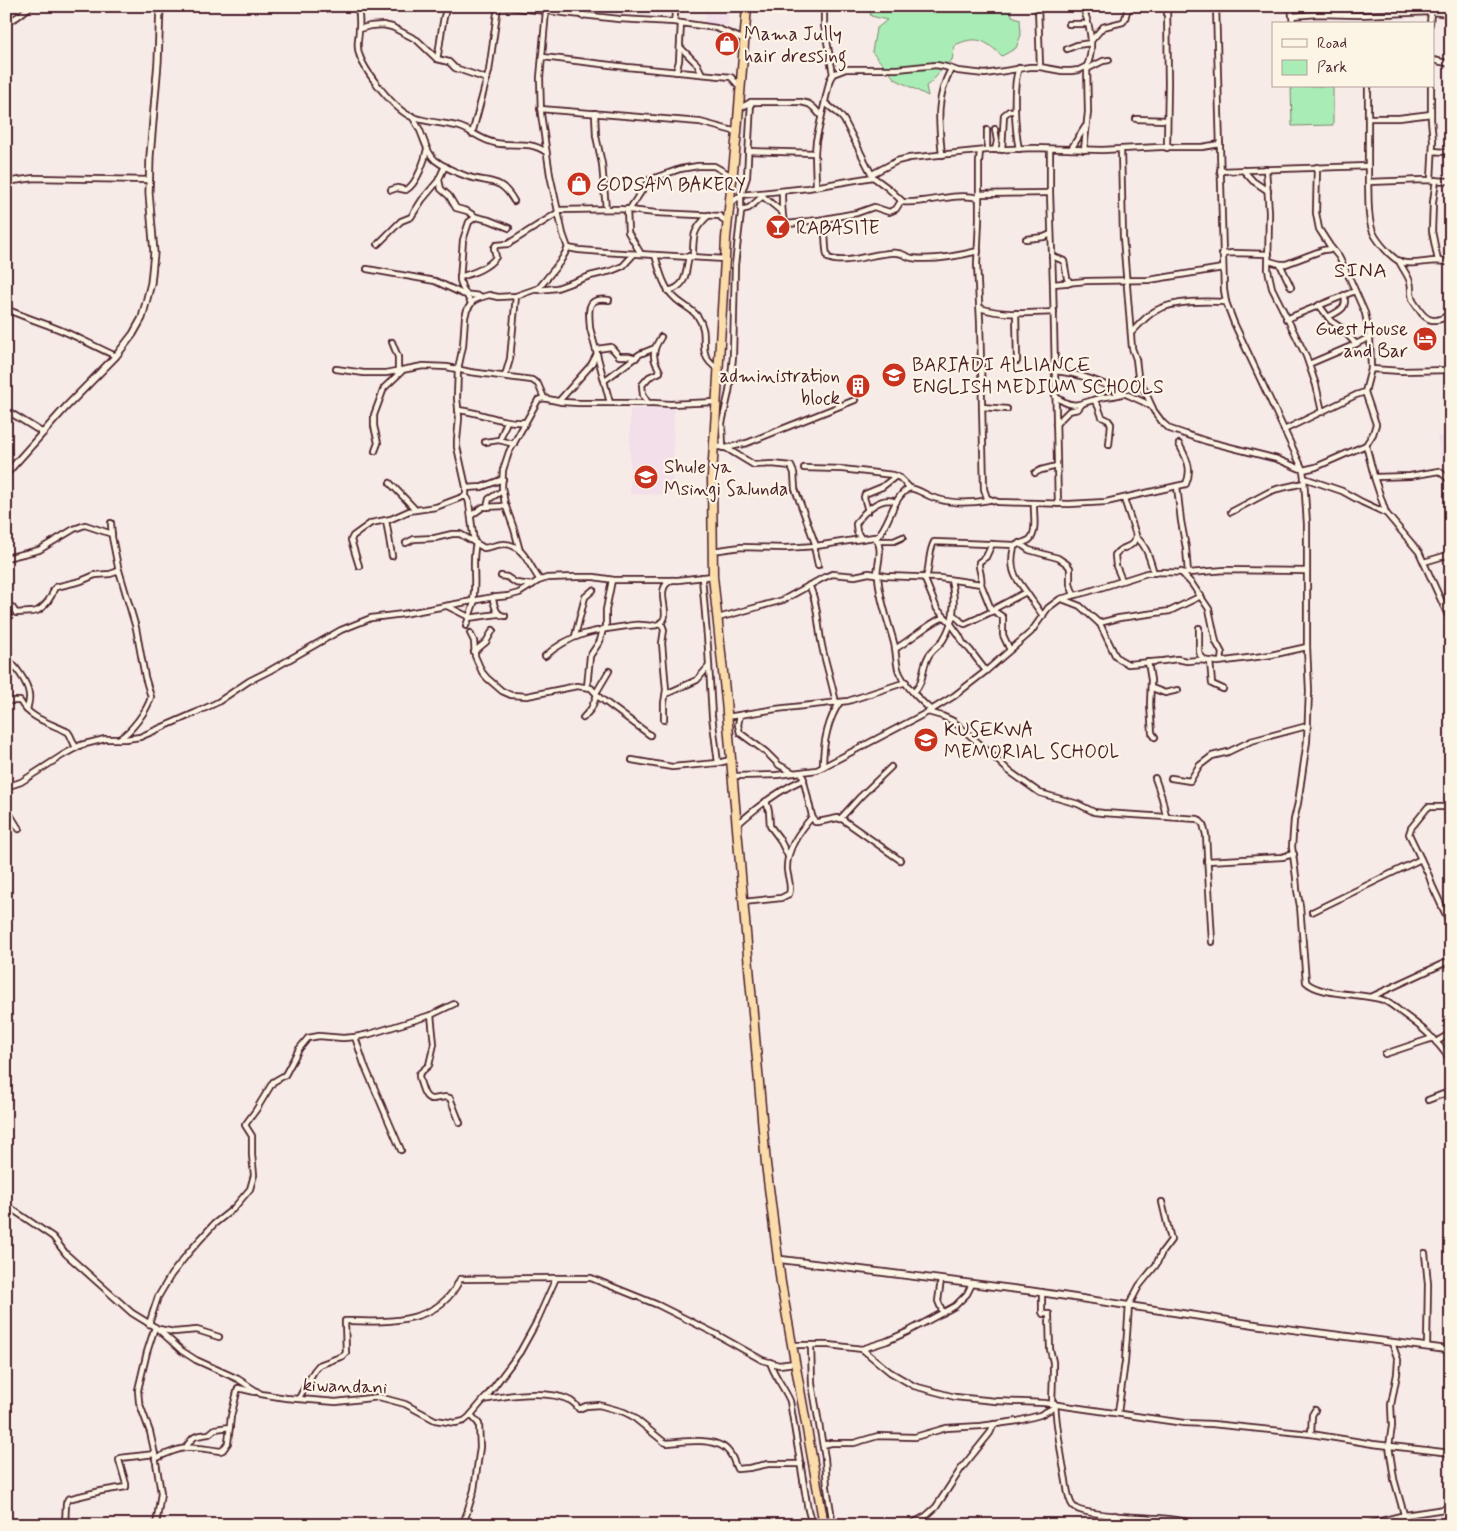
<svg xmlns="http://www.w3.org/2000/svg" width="1457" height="1531" font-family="Mynerve,sans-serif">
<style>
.built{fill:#f2dfe9}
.green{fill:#aaecb5;stroke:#7a8670}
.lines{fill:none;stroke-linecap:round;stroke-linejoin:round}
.minor-casing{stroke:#4a1f2b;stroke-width:8}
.tertiary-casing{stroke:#4a1f2b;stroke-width:9}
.trunk-casing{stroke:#4a1f2b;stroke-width:11}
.minor{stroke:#fcf5e5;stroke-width:4.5}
.tertiary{stroke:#fcf5e5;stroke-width:5.5}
.trunk{stroke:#faddab;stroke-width:8}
.labels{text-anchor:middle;stroke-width:4.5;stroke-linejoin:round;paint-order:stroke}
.poi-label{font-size:19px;fill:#4a1f2b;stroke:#fcf5e5;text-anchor:start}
.street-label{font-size:19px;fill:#4a1f2b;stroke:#fcf5e5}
.quarter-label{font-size:21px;letter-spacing:1px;fill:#4a1f2b;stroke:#fcf5e5}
</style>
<rect width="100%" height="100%" fill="#f7ebe7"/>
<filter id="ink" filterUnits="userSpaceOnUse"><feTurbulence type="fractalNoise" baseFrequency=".02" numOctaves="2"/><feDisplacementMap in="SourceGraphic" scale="10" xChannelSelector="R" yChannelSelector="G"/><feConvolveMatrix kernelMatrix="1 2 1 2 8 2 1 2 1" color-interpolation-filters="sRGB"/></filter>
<g filter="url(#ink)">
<g class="built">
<path d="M706,7L728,9V25L705,23Z"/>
<path d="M674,408L672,495L630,494V409Z"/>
<path d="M1451,434V472L1442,463L1437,437Z"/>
</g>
<g class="green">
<path d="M860,6H1011L1012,16L1020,19L1021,35L1016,48L1002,56C985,40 977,35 955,45L952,60C940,68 938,78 926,86L928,96L895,79L872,52L876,29L887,20L871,16L869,9L860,8Z"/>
<path d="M1291,86H1333V125L1292,126Z"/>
</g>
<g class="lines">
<defs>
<g id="minor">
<path d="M358,6C359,14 360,22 359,29C359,36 357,42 358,48C359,66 392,106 408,115C420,122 446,123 460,127C472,131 481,140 495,143C514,147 529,140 546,152"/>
<path d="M499,6L619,19L674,22L716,28L745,40"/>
<path d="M824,6V25L833,74"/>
<path d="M1038,6L1040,67"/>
<path d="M1216,6L1224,290L1226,302L1234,323L1303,470L1304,478L1307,524V647L1309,691L1307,741L1298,803L1294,820L1292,847L1296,877L1297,890L1300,906L1306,982C1320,996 1363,993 1383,1000C1390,1003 1396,1008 1402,1013C1423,1028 1436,1039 1451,1061"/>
<path d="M1291,6L1293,24"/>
<path d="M546,11L540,78L541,114L550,175L563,234L568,248L579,250L604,252L725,259"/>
<path d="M582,16L584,6"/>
<path d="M1292,16L1318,14L1359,15L1431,12L1451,14"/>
<path d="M674,22L676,6"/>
<path d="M6,23L17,17L31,6"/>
<path d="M1069,24H1088"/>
<path d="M1430,24L1431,12"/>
<path d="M359,29L370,26L383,25L392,27L417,40L437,59L449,62L455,68L487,79"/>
<path d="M1091,41L1103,27L1123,22L1125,19L1127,11L1133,6"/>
<path d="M680,47L697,64L702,74"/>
<path d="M1067,49L1077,45L1091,43"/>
<path d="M543,57L627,67L731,77L739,86"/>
<path d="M437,59C441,42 441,23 447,6"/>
<path d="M1433,60L1451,64"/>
<path d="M1087,69L1103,61L1109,60"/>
<path d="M676,72L679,61L681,23"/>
<path d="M1368,86C1368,118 1368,150 1368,182C1369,198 1367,217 1373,232C1377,241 1392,259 1401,262C1414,267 1434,257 1451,263"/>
<path d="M825,103L839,114L844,120L873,177L888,188L903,202C928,204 953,192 979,198"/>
<path d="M540,109L700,122L737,132"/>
<path d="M739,109L751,102H801L809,104L814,108L821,116"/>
<path d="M595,113L596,136L602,164L606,209"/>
<path d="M412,116C415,122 419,127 421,133C425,142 427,153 435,160C444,167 455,172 466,176C489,184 500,176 514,201"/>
<path d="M1368,118H1399L1431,114"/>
<path d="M1136,119L1167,120"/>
<path d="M995,129L997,141L995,150"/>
<path d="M987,130V150"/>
<path d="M472,134L489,71L498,6"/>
<path d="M1167,148L1168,83L1167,6"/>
<path d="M1019,149C1015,130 1012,85 1019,68"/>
<path d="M1050,149V193L1053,284L1058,504"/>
<path d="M1071,149L1085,127"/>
<path d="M1002,150L1004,115L1009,111H1015"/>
<path d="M1084,150L1088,112L1087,66"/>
<path d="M1121,150L1123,237L1132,348L1136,359L1138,376L1154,411L1163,423L1170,429L1206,441L1277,459L1303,470L1316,467L1366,445L1373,434L1376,424L1365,392L1371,369L1370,337L1365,313L1350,279L1339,257L1330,246L1319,229L1316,213L1317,167"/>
<path d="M748,151L815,153"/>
<path d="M980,151L979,162V219L977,265L980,321L984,489L987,498L998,502L1069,504L1106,502L1177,486L1186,484C1193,468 1186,458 1179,444"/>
<path d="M1433,151L1445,152"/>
<path d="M942,155C939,123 935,99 951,69"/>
<path d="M1266,169L1269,212L1268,270L1272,288L1306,356L1316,385L1322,412"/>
<path d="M1243,170L1253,181L1268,191"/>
<path d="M1220,171L1368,166"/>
<path d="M872,174L897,161L909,158L987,150L1034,148L1102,150L1160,147H1202L1220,144"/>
<path d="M439,180L441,189L449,196L456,208L467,211L476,217L489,220L509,228"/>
<path d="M1431,180L1433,141L1431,119V86"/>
<path d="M1436,180L1433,202L1432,231L1438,261"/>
<path d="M6,182L34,178L150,180"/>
<path d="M1368,182L1424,180L1451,181"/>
<path d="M816,186L815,153L816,141L830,79L833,74L846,69H897L936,65L946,67L958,71L985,74L1030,67H1040L1062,71H1071L1079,70L1087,66C1095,48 1090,24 1082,6"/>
<path d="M391,190L397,188L406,190C417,184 425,160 427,149"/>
<path d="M782,191C782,236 783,222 819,220C829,232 823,245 828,258C846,266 878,251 897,253C902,253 907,257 912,258C933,261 958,256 978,251"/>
<path d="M760,194L782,212"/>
<path d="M979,194L1050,193"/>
<path d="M730,204L741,195L808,188L873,177"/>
<path d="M627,209L628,232L641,254"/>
<path d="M558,210L620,209L656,213L720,216L727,224"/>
<path d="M629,210L649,180L680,169L698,166H714L732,176"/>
<path d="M741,210L749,208L763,196"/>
<path d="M819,220L857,213L874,207L889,212L896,209L901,201"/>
<path d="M1026,239L1044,237L1051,234"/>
<path d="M378,244L401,221L411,217L422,200L438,181L445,166"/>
<path d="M1222,254L1233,253L1269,254"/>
<path d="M655,255C659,268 663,287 674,297C681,305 692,308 698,317C712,337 693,353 718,369"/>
<path d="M693,256C693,236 693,229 709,215"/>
<path d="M1052,256L1064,261L1067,278L1070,283"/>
<path d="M1269,261L1280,264H1286L1323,250L1332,249"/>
<path d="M1399,261C1402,268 1408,275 1410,282C1412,287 1410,293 1412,298C1413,302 1416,305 1418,308C1427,323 1436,323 1451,314"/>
<path d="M1280,264L1291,287"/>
<path d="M367,269L435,281L463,294L480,296"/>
<path d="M460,277C473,273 488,268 496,257L494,248L496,245L508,244L559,212"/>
<path d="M1053,284L1087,281L1149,280L1223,268"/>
<path d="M538,290L557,288L590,276L611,271L623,266L634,254"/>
<path d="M668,291C688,286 685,273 689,256"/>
<path d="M609,300C585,297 589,310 590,328L610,403"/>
<path d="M471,303L462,287L460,280L463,240L469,222L476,217"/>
<path d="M1319,305L1331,321L1340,327L1356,344"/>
<path d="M980,308C1004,316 1029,313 1054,312"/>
<path d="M6,309C22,316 37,321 53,327C75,335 95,347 116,356"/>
<path d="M1016,313L1017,361"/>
<path d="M1328,317C1339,311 1348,309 1344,295"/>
<path d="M1286,319L1355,291"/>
<path d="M1131,333C1139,325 1146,316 1155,311C1174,300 1206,301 1226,302"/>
<path d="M392,342L398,357V371"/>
<path d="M597,349L611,347L619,356H629L636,358"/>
<path d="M1309,364L1356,344L1370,337"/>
<path d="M336,369L364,373H386L423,366L447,367L470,372L532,380L538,384L544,398"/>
<path d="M1371,369L1401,371L1451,370"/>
<path d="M1054,371C1081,373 1104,384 1128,395C1136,399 1144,401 1152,407"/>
<path d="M505,376L510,359L516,296"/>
<path d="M605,380L640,354L655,348"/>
<path d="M1055,396C1074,411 1080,403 1100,398C1108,396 1115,397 1124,393"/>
<path d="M1094,400L1098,406L1102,417L1108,420L1111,424L1109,445"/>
<path d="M559,401L591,365L597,354"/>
<path d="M648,403L643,395L642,385L649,377L660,372C659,368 656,365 655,361C652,352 656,345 661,337"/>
<path d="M982,407L1007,409"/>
<path d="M6,410L43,433"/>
<path d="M458,410C481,412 503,424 525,422"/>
<path d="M1056,424L1069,411L1078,409L1082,404"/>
<path d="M1284,430L1356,395L1365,392"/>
<path d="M500,440L507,421"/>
<path d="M485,442L499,440L514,444"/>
<path d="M1366,445L1375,480L1386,513"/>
<path d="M713,446L726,448L747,443L855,400"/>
<path d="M723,448L722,423L729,392L731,377L733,356L735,265L741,213V195L747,177L751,102"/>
<path d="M726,448L754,465L772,464L791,466L794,473L795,489L816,546"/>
<path d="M375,451L378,443L374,426V415L384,388L402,371"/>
<path d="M804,468L842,469L893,475L900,478L910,488"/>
<path d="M1035,473L1041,470L1057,466"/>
<path d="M1374,477L1410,476L1439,471L1451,481"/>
<path d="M1304,478L1342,491L1362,502L1386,513L1419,552L1451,622"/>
<path d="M390,483L414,508"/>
<path d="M1177,486L1181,521L1186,548L1188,573"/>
<path d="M466,488L482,487L503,479"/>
<path d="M466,496V487L457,447V440L459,418L457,398L458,369L463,346L465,317L467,310L473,301L479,298L489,295L498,297L516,296L539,288L560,262L568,248"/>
<path d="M1034,503C1033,513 1038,533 1029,540C1024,543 1018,543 1014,547C1011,559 1011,569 1017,579L1043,616"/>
<path d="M487,507L489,499L502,491"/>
<path d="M868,511L864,497L865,494L882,487L896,476"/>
<path d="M1231,512L1269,492L1277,489L1304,483"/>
<path d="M472,515L483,507L506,506"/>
<path d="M386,520L392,556"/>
<path d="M111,523L112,537L118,567L136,628L145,677L151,697C147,711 131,732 119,739"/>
<path d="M1136,537C1147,546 1150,560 1154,573"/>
<path d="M861,538L857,532L856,524C863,512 881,495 896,502"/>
<path d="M876,538C891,524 891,499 909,488C920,489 927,497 938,499C954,504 973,503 989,500"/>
<path d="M877,541H894L903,537"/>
<path d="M406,543L414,539L435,538L452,534H460L474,542"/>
<path d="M1019,543L1029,550L1058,558L1067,564L1070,568V584L1074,595"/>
<path d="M814,546L818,565"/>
<path d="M520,551L514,529L505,504L502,487L503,470L509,452L538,400L543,398L562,402L579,403H653L670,404L716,402"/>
<path d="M712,551L741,547L785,548L816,546L874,537C884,546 878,562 877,574"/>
<path d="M6,558L39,550L74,529L85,525L112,534"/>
<path d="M1424,562L1451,554"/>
<path d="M359,566L351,540L353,536L371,523L391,519L409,511L436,507L465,496L468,499L469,503L474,542L484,548C491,547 498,544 504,544C524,544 530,568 540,580"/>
<path d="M1181,572L1192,584L1209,609L1216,642L1222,653L1221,661"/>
<path d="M878,575C879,598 888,620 894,643C897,653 895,665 900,674C907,688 920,700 931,710"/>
<path d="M501,576L507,577L516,583L532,585"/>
<path d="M702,577L708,648L712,716L718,763"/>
<path d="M924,577L937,609L951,623"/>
<path d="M926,578C930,566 928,553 934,542L1015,545"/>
<path d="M1122,580L1116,566L1115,555C1121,544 1134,551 1136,535L1124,499"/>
<path d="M981,584C983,576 978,570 979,562L986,557L992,544"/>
<path d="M809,585C818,603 818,627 822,646C826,665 832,683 836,703"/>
<path d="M492,597C495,605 495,615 505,616"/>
<path d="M1062,599L1080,606L1100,624L1115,655L1119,659L1128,664L1163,661L1177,659L1187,661L1199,660L1218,662L1271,655L1307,647"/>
<path d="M473,600C477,581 471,562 476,543"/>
<path d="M447,606L469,617"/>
<path d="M6,607H12L16,613C22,612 31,613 37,611C45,607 52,597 54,589L56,587L81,581L95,575L110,574L119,571"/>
<path d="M992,610L1026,592"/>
<path d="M953,615C959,617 960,623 965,624L993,611"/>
<path d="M468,618L498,614"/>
<path d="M718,618L783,600L823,578L832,574L855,576L869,573L886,576L940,578L981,584L991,609L1003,617V635L1010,650"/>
<path d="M661,622L664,630L662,643L666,690L664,703V720"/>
<path d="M1099,623L1119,618L1170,611L1201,596"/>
<path d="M951,624L959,635L963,643L970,650L986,671"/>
<path d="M466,626L475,600"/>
<path d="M1199,628V651L1200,655L1206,661"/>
<path d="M606,629V610L612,580"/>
<path d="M470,633L474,641L475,656L482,672L487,678L502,691L511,695L527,696L577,686L591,688L600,698L650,735"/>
<path d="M575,636L585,597L593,590"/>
<path d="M895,649C912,639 926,625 944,617"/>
<path d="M474,652L486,642L493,630"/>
<path d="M545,656C574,631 599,630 635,625C643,624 652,628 659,624C672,618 659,598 664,588C665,584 669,582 672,580"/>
<path d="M6,658C15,665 28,683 29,694C30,700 28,705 27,710"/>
<path d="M1210,661L1212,684L1223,689"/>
<path d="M1148,662L1151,680L1150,705L1152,733L1155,737"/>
<path d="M587,687L590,656L600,641L603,629"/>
<path d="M1152,688L1165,693L1178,690"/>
<path d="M914,692C925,681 921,670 928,657C931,650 939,646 943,640C955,621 956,601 951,580"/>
<path d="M596,693L609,671"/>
<path d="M666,694L697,680L709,666"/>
<path d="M6,701H20C30,719 50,723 68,732L70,735L76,748"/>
<path d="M928,712L942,716L953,721L981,745L1009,771L1040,793L1078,804L1094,812L1103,813L1198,819L1203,824L1206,835L1212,942"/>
<path d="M740,715L738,725L740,733L766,752L779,765L794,773"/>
<path d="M727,717L776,709L848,701L906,682"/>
<path d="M583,718L591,709L597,695"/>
<path d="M1451,759L1449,763L1451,771"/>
<path d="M632,760L672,767L718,763L730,760"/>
<path d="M823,767C823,744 827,721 840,702"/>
<path d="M802,773L812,816L815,822H818L838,818L842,819L900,860"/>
<path d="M733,776L777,775L817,770L928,712L954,696L986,671L1031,632L1048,608L1060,599L1087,592L1147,573L1161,572L1189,573L1225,570L1307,571"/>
<path d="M1155,778L1162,798L1166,816"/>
<path d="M1171,778L1190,781L1199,766L1212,756L1228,752L1251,741L1307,726"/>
<path d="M6,787L21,782L63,755L81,745L105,739H126L140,737L195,713L218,702L249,681L269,671L341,630L371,618L403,614L488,598L508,596L519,593L538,581L547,578L576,577H594L614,580H678L713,576"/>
<path d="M766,801L769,811L770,826L779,838L788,856"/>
<path d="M1451,807H1428L1411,828L1409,834L1429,876L1432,885L1451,926"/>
<path d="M6,808L19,829"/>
<path d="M840,819L860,797L891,767"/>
<path d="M737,825C758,806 779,790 804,779"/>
<path d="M1207,861L1282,857L1294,854"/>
<path d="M743,902L781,898L789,894C792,887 788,878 787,870C786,850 799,832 812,817"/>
<path d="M1312,912L1421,859"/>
<path d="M1371,997L1451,960"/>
<path d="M431,1015L434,1044L429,1065L419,1074C419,1080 421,1084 423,1090C429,1107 439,1094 450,1098L460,1123"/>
<path d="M355,1037L364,1064L401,1150"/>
<path d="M1436,1042L1451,1033"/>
<path d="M1385,1054L1433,1038"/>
<path d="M1428,1100L1451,1091"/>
<path d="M6,1205L53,1237L66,1254L132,1313L158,1329L182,1351L196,1360L238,1379L261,1394L286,1398L336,1402L379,1397L405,1404L435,1420L455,1423L464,1421L469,1417L487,1396L520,1352L536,1323L556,1278H591L658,1305L714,1333L762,1360L779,1365L795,1363"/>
<path d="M1425,1253L1428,1284L1427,1347"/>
<path d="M941,1280L938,1301L943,1313"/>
<path d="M1042,1292V1312L1043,1314H1049V1316L1050,1349L1053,1362V1372L1052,1404"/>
<path d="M149,1324L158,1297L171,1275L189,1252L214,1224L233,1209L250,1189L254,1175L252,1155V1136L245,1125L256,1110L273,1082L285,1075L299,1049L308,1038L319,1036L343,1038L355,1037L370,1034L431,1015L454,1004"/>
<path d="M155,1327L147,1352L138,1390L139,1402L150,1432L154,1450L161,1493L156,1525"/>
<path d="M159,1329L174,1332L197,1330L219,1337"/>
<path d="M1392,1343L1398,1360L1397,1374L1391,1405L1392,1426L1389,1446L1394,1479L1407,1525"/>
<path d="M792,1345H829L862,1349L890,1372L914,1386L955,1397L995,1401L1044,1403L1184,1423L1212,1424L1311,1434L1373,1444L1451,1453"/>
<path d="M811,1346L812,1384L825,1458L827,1487L833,1525"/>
<path d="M862,1349L887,1341L907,1332L955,1306L967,1294L972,1284"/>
<path d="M770,1362C774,1376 784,1387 790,1401L808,1510L812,1525"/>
<path d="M299,1398L314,1371L319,1365L343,1356L346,1353L345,1321C387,1322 440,1325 460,1279L556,1278"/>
<path d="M484,1400C509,1395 548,1389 571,1401C574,1403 577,1406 579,1409L586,1406L599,1405L624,1412L632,1416L664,1442L667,1443C684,1441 717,1437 728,1451C733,1456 734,1463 737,1469L749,1468L768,1464H801"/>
<path d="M1055,1404C1057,1430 1061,1455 1066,1481C1067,1488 1068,1500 1073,1506C1080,1516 1142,1517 1156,1518C1172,1519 1189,1522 1205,1525"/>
<path d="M1118,1413L1125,1362L1129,1305L1139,1286L1156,1265L1162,1252L1171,1240L1162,1202"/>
<path d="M1311,1434L1312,1415L1315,1410"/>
<path d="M823,1445L831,1443H854L878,1436L915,1437L946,1428L981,1426L1018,1421L1040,1415L1055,1407"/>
<path d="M186,1447C195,1434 195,1436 209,1434L215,1429L230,1427"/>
<path d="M155,1459C183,1445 190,1446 220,1451L223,1450L228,1443L231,1416L238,1388L255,1392"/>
<path d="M1115,1515L1118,1525"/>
<path d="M65,1525L66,1503L68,1499L101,1491L126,1487V1484L119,1460L120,1458L155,1454"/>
<path d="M463,1525L474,1490L480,1447L479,1424L471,1415"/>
<path d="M909,1525L926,1516L936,1507L961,1469L990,1433L994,1424"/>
<path d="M1365,1525L1405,1515L1451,1508"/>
</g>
<g id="tertiary">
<path d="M6,474L66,407L116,356L133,334L142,318L151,283L154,253L149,193L150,156L158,62L160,6"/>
<path d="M777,1259L1031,1291L1258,1325L1451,1350"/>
</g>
<path id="trunk" d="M747,6L737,132L726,238L725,259L712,477L713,576L726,701L766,1164L781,1283L824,1525"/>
</defs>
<use href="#minor" class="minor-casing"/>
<use href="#tertiary" class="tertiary-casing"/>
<use href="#trunk" class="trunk-casing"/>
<use href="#minor" class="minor"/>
<use href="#tertiary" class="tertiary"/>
<use href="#trunk" class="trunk"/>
</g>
</g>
<defs>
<symbol id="shop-disc" viewBox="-11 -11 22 22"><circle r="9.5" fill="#c8321e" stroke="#fcf5e5"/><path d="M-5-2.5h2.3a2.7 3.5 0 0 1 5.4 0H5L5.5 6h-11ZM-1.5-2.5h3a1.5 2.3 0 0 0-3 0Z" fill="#fff"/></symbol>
<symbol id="bar-disc" viewBox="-11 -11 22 22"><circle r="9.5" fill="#c8321e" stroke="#fcf5e5"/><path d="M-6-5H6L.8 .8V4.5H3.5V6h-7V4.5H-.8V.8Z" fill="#fff"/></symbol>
<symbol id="hotel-disc" viewBox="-11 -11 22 22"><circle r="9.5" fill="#c8321e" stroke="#fcf5e5"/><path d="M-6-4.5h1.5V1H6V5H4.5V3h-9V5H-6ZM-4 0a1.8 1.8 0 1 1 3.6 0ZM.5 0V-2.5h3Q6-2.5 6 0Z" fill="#fff"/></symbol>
<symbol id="school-disc" viewBox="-11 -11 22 22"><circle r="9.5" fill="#c8321e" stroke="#fcf5e5"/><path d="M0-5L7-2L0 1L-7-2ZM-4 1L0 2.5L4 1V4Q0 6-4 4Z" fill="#fff"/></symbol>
<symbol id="building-disc" viewBox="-11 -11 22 22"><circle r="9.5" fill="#c8321e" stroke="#fcf5e5"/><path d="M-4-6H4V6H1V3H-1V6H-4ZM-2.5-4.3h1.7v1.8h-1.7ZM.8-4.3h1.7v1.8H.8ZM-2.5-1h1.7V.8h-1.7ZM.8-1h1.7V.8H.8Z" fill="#fff"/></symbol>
</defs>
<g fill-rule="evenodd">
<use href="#shop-disc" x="713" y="30" width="28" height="28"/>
<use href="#shop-disc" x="565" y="170" width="28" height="28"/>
<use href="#bar-disc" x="764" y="213" width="28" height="28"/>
<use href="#hotel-disc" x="1411" y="325" width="28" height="28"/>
<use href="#school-disc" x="880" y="361" width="28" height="28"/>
<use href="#building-disc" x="844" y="372" width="28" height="28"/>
<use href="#school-disc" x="632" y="463" width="28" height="28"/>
<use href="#school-disc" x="912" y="726" width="28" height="28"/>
</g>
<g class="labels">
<g class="poi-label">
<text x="744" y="40">Mama Jully<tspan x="744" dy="22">hair dressing</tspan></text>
<text x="596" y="191">GODSAM BAKERY</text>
<text x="796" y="234">RABASITE</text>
<text x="1408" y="335" text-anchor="end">Guest House<tspan x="1408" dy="22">and Bar</tspan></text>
<text x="912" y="371">BARIADI ALLIANCE<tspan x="912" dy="22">ENGLISH MEDIUM SCHOOLS</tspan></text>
<text x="840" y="382" text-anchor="end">administration<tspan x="840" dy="22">block</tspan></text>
<text x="664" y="473">Shule ya<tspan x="664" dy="22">Msingi Salunda</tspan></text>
<text x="944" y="736">KUSEKWA<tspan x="944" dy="22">MEMORIAL SCHOOL</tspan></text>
</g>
<g class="street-label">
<text transform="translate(345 1385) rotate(2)" y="7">kiwandani</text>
</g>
<g class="quarter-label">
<text x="1361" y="277">SINA</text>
</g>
</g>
<rect width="1457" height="1531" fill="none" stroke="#fcf5e5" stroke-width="25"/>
<rect x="12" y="12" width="1432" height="1506" fill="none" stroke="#4a1f2b" stroke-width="2" filter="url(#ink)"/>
<rect x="1272" y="22" width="162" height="65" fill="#fcf5e5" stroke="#b59f9b"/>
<rect x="1282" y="39" width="25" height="8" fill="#fcf5e5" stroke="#b59f9b"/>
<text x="1317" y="48" font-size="15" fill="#4a1f2b">Road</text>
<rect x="1282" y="60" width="25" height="15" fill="#aaecb5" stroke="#b59f9b"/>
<text x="1317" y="72" font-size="15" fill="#4a1f2b">Park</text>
</svg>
